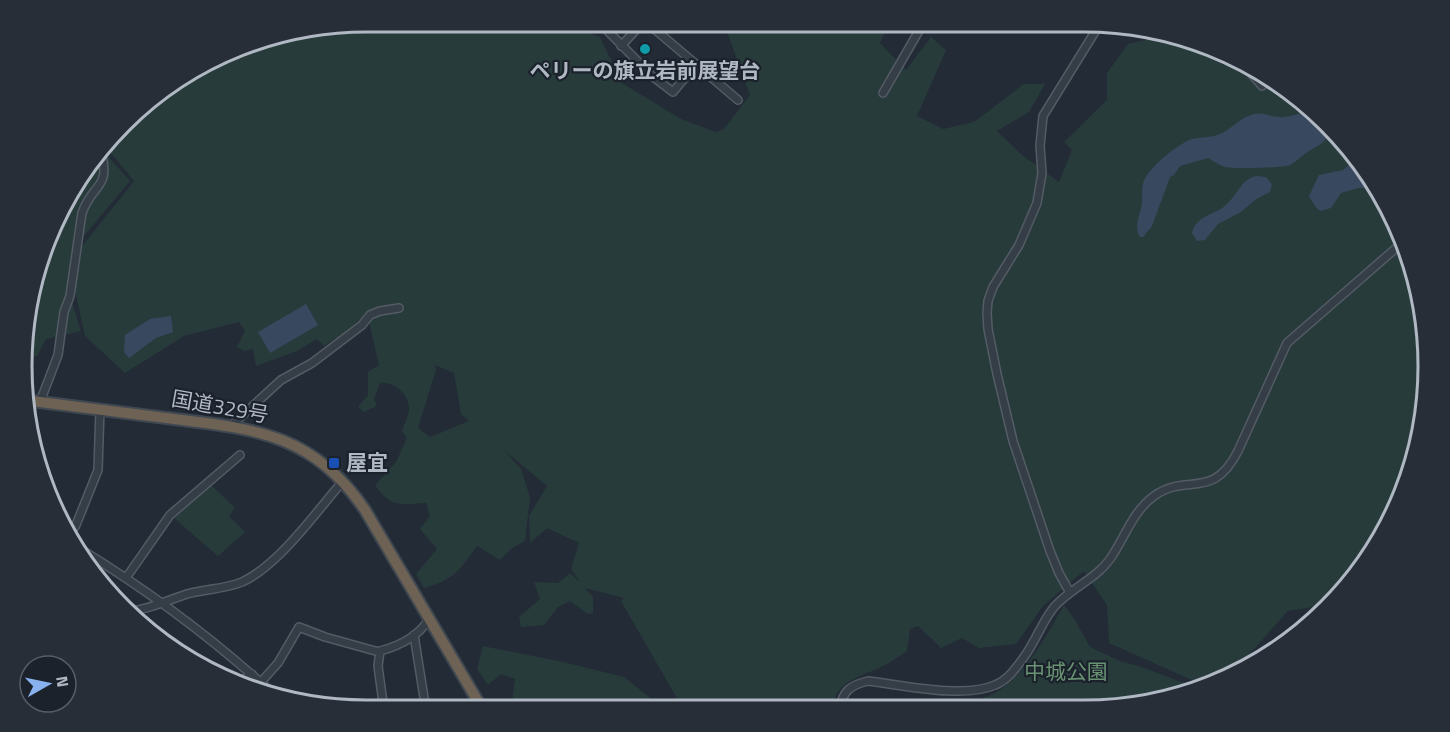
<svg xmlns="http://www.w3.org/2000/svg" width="1450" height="732" font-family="'Titillium Web','Noto Sans JP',sans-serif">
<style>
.green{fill:#283b3b;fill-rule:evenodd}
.water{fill:#38485f}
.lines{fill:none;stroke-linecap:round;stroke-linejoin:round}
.minor-casing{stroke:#535b65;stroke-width:10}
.highway-casing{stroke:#404852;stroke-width:14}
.minor{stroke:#353d47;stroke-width:7}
.highway{stroke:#6d6253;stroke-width:10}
.culture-dot{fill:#0f9aa8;stroke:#1b222c;stroke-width:2}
.transit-dot{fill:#1a4fb4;stroke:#1b222c;stroke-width:2}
.labels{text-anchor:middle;stroke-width:4.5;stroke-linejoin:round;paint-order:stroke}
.poi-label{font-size:21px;font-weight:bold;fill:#b0b8c4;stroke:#1b222c}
.street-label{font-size:21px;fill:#b0b8c4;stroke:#1b222c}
.park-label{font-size:21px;fill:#699272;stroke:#1b222c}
.rim{fill:none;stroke:#b0b8c4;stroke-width:3}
</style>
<rect width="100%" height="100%" fill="#222b36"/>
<g class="green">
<path d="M366,21H522L533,31L569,25L600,37L622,83L681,119L716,132L724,129L750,95L723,21L890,22L880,43L906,70L931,37L946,50L917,116L943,129L974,122L1024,84H1045L1029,112L997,131L1022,155L1059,182L1072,150L1064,142L1107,100V73L1128,44L1157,37V35L1236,56L1265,87L1271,83L1343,138L1411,255L1428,388L1394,518L1344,593L1332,604L1288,611L1254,649L1221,681H1194L1109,643L1107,605L1084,571L1043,606L1016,644L979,648L962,638L941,648L918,626L910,629L907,651C899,656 891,662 883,666C864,676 832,681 834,709H683L621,601L624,598L585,588L593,597V613L588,614L570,601L558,607L544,625L521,627L519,617L540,599L534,582L558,583L570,573L580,582L571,569L579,543L547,528L530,543L529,516L547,486L505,451L521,469L530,497L525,541L512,548L500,560L477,546C459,571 455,579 424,588L416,574L437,549L420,529L430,516L426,503C400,504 392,509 375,485L396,462L407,438L402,431C404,425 409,415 409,408C409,393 393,381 380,383L374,399L377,406L364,412L358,407L368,395V372L379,365L369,322L364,320H359L344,333L324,346L317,339L297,351L256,366L253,349L244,351L237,347L245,331L239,322L184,336L125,373L85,336L74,286L79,250L134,181L108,150L107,145L156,93L255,39ZM435,365L454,373L461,414L469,421L430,437L418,428L436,370Z"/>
<path d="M104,148L106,154L130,181L74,248L72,302L81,331L46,339L37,356H26L28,298L79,175Z"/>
<path d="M211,485L235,508L229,516L245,532L218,556L174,518Z"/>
<path d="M1064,605L1075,620L1090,647L1122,662L1139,666L1200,689L1129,708H1030L1020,702H999L994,708H970L966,706L970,700C1014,699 1045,638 1064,605Z"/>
<path d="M483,646L563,662L624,677L658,704L661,709L511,710L515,679L501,674L488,685L477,669Z"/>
</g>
<g class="water">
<path d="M1309,112L1329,127C1329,141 1320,145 1309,151C1303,155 1297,161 1290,165C1284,168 1232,169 1225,167C1219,165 1214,161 1208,158L1180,166L1174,175L1170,177L1152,226L1143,237H1140C1133,225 1141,215 1142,202C1143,196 1141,190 1143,184C1145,170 1179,143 1192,139C1201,137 1211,138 1220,134C1230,130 1239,119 1251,115C1261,111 1268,116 1278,117C1287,118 1299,113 1309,112Z"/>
<path d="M1356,160L1372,188H1358L1341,193L1331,208L1320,211L1315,206L1309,196L1319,175L1343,170Z"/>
<path d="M1257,176L1266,177L1272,184L1270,192L1256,199L1241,212L1218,224L1205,240L1197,241L1192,233C1196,215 1216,215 1227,204C1238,194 1242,178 1257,176Z"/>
<path d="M306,304L318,325L270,353L258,332Z"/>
<path d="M171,316L173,332L156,338L129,358L124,352L125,335L150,319Z"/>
</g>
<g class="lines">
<defs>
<g id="minor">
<path d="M598,21L652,76L673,92L696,64"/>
<path d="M645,21L738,100"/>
<path d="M621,46L644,21"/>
<path d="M1236,56L1262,86"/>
<path d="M883,93L924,22"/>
<path d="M40,402L58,355L64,312L70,296L82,213C93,182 111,190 101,151"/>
<path d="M231,426L281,380L312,363L362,325L370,315L380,311L399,308"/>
<path d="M69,536L76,525L98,470L100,409"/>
<path d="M77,547C146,589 210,636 270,691"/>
<path d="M126,578L170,515L240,455"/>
<path d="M1069,591L1059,573L1050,551L1013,441L997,374L988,329L987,313L988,301L993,287L1019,245L1037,203L1042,173L1040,146L1043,116L1101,22"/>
<path d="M125,612C147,610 166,601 187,594C205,589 225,589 242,582C279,565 316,512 343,481"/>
<path d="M414,635L426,710"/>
<path d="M239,682L252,674"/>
<path d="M261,682L278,663L299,627L325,637L379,652"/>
<path d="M840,709C842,691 851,685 868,681C903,685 963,699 995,685C1008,680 1016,668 1024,657C1036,641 1042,621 1055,606C1071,588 1096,579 1110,559C1125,538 1132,512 1154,496C1187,472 1212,502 1238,451L1287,343L1403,242"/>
<path d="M384,710L378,666L380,651C399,646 418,637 429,619"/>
</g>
<path id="highway" d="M24,400C71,406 119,412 166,418C253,429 312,432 365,510L483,710"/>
</defs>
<use href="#minor" class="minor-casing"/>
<use href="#highway" class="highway-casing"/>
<use href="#minor" class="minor"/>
<use href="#highway" class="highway"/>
</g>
<circle class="culture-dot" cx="645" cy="49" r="6"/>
<rect class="transit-dot" x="328" y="457" width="12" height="12" rx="3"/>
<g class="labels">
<g class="poi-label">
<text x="645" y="78">ペリーの旗立岩前展望台</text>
<text x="346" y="470" text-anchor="start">屋宜</text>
</g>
<g class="street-label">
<text transform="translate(220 407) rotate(10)" y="7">国道329号</text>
</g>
<g class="park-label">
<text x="1066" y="679">中城公園</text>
</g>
</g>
<path d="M0 0H1450V732H0ZM366 32H1084A334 334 0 0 1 1418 366V366A334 334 0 0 1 1084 700H366A334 334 0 0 1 32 366V366A334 334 0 0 1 366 32Z" fill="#272e38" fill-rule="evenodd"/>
<path class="rim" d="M366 32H1084A334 334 0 0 1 1418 366V366A334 334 0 0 1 1084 700H366A334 334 0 0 1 32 366V366A334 334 0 0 1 366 32Z"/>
<g transform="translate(48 684) rotate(81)"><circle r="28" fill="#1b222c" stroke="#575e69" stroke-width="1.5"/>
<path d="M0-4.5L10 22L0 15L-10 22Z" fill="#89b1f0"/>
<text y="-9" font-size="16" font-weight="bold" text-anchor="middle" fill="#b0b8c4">N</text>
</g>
</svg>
